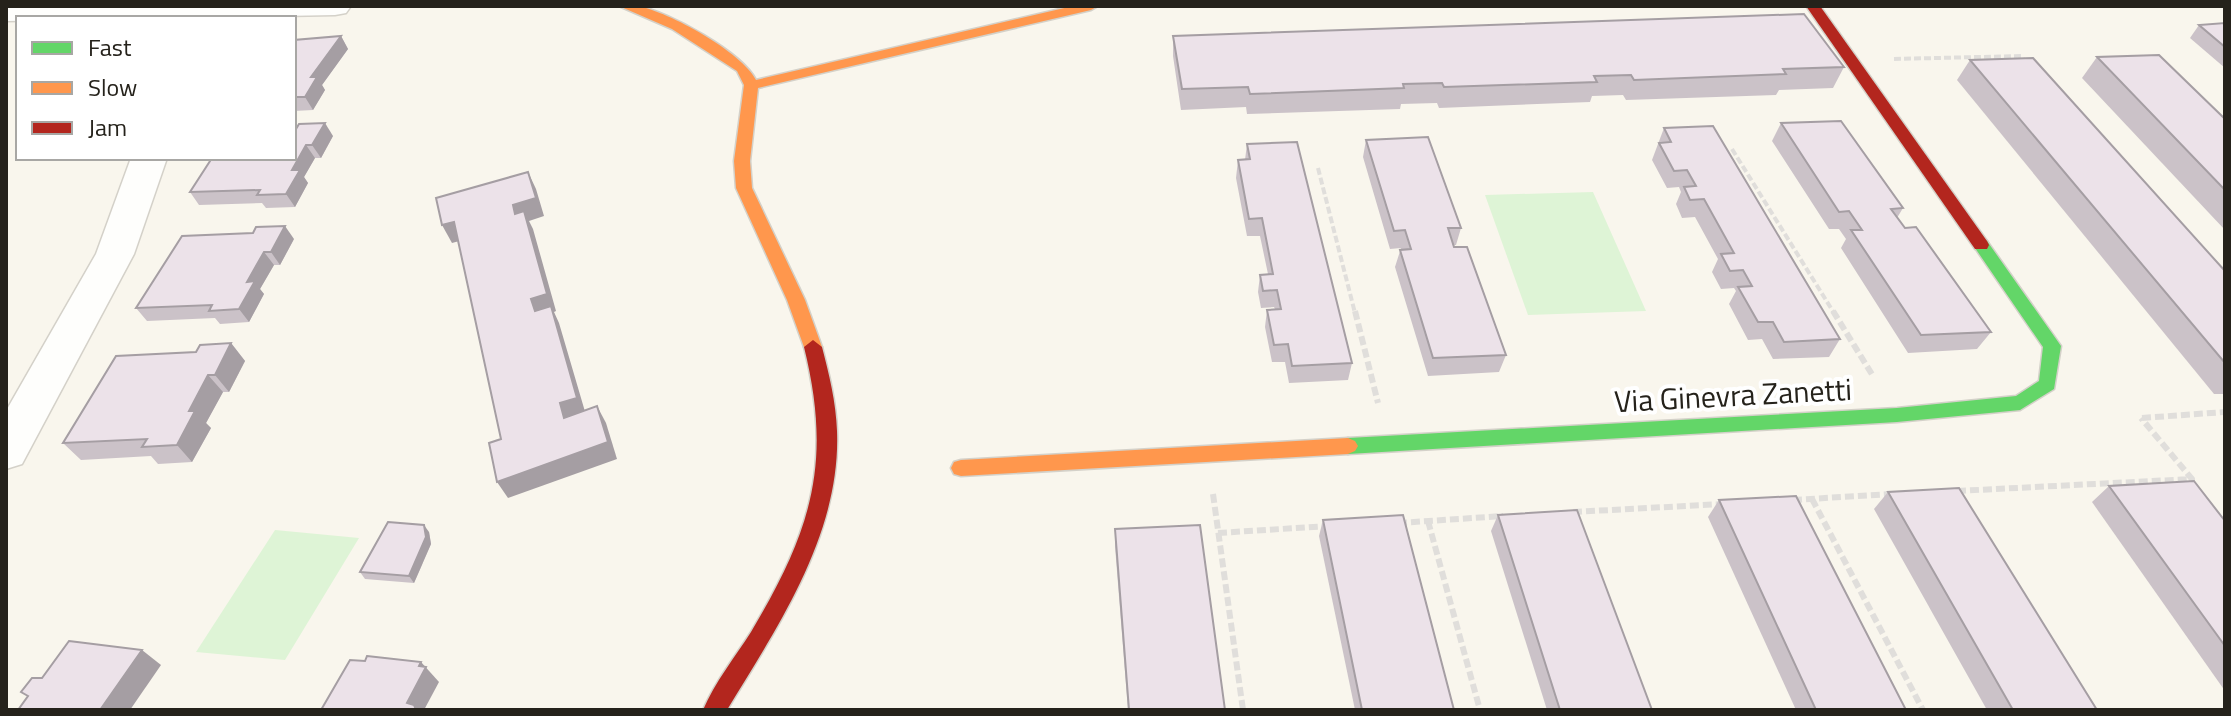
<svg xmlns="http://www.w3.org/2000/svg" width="2231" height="716" font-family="'Titillium Web',sans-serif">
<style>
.green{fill:#def4d6}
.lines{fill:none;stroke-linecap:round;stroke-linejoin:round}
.street-casing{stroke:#d4d1c9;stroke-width:3}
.fast-casing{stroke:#d4d1c9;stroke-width:3}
.slow-casing{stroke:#d4d1c9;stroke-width:3}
.jam-casing{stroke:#d4d1c9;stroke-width:3}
.path-far1{stroke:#e0dedb;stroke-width:4;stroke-dasharray:7 3;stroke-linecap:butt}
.path{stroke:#e0dedb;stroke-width:6;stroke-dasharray:9 4;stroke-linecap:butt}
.street{fill:#fefefc;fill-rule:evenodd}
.fast{fill:#63d668;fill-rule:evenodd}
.slow{fill:#ff974d;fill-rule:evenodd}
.jam{fill:#b3261e;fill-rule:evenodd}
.wall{fill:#cbc2c8}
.shaded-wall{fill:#a59ea3}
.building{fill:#ece2e9;stroke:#a59ea3;stroke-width:2}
.labels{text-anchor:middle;stroke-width:8;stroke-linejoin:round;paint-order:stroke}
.street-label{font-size:30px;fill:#25221b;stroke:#fff}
</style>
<rect width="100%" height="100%" fill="#f9f6ed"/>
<g class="green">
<path d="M1593,192L1646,311L1528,315L1485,195Z"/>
<path d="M275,530L359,538L285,660L196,652Z"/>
</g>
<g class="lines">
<defs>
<g id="street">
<path d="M6,6H351L346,13L335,15L6,21Z"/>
<path d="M131,158H167L134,254L22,464L6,469V411L96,254Z"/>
</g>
<path id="fast" d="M1981,239L1987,241L2061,346L2054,389L2020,410L1897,422L1348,454L1341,451L1338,446L1341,441L1348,438L1897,408L2016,396L2039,381L2043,347L1973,245Z"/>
<g id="slow">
<path d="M619,6C625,6 633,5 638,6C669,12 742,52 756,80L1073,6H1098L1091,10L758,88L750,161L752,188L805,300L822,347L813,354L804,347L787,300L736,188L734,161L744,85L737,71L672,29Z"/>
<path d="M1348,438L1355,441L1358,446L1355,451L1348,454L961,476L954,474L951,468L954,462L961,460Z"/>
</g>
<g id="jam">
<path d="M1806,6H1820L1987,241L1989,245L1987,249H1975Z"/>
<path d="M813,340L822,347C829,374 836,402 837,431C841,534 778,626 727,710H703C715,682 735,657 751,632C811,531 833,464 804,347Z"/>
</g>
</defs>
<use href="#street" class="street-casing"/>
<use href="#fast" class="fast-casing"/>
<use href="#slow" class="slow-casing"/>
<use href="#jam" class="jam-casing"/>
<g class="path-far1">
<path d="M1894,59L2021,56L2025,62"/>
<path d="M1732,149L1834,313"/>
<path d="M1318,168L1355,313"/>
</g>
<g class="path">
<path d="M1355,311L1378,403"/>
<path d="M1833,311L1873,376"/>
<path d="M2142,418L2225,412"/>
<path d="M1957,491L2192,479L2141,418"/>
<path d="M1213,494L1243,710"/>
<path d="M1812,499L1923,710"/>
<path d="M1793,500L1891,494"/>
<path d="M1573,512L1723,504"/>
<path d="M1428,521L1480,710"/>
<path d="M1398,523L1503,516"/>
<path d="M1218,533L1328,526"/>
</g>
<use href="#street" class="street"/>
<use href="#fast" class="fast"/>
<use href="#slow" class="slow"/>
<use href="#jam" class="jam"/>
</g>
<g class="wall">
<path d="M2225,23V68L2190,38L2199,25Z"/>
<path d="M341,36L348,49L322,85L325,90L313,110L294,111V40Z"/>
<path d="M1173,36L1844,67L1833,88L1779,90L1776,95L1626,100L1623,95L1592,96L1590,102L1439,108L1437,103L1401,104L1400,109L1247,114L1246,107L1181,110L1173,56Z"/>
<path d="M2097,57L2225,119V230L2082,78Z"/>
<path d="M1970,60L2225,271V394H2214L1957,80Z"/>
<path d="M1781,123L1903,208L1897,218L1991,332L1977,349L1908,353L1841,248L1846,239L1839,229H1829L1772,141Z"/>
<path d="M1664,128L1840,339L1829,357L1773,359L1762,339L1748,340L1729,304L1736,291L1734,288L1721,289L1712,272L1718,259L1695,217L1682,218L1676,204L1681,192L1679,187L1667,188L1652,160Z"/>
<path d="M294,129L333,136L321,158H315L304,177L308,183L295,207L266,208L262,203L199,205L190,192Z"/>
<path d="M1366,140L1461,228L1456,245H1454L1506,355L1499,372L1428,376L1395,267L1401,248L1390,249L1363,157Z"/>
<path d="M1247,144L1352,363L1348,380L1289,383L1285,362H1272L1265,327L1267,310L1275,309L1274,307L1261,308L1258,292L1260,275L1268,274L1260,236H1247L1236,178L1238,160H1245Z"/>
<path d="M294,239L280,265H274L260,289L264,294L249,322L220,324L215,318L147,321L136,308Z"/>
<path d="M231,343L245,361L229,392H223L206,423L211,428L192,462L158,464L151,456L81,460L63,443L196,352Z"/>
<path d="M2109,486L2225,521V691L2092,502Z"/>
<path d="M1888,492L2097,710H1987L1874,509Z"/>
<path d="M1719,500L1906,710H1796L1708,517Z"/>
<path d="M1498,515L1652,710H1547L1491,531Z"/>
<path d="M1323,520L1454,710H1355L1319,536Z"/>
<path d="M1115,529L1225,710H1128L1115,546Z"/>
<path d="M429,532L431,544L414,583L365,579L360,572Z"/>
</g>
<g class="shaded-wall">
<path d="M341,36L348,49L322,85L325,90L313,110L305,97L311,77Z"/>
<path d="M325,123L333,136L321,158L312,145Z"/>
<path d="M306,145L315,158L304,177L308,183L295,207L286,194L292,170Z"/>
<path d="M528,172L536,189L544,216L529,221L533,229L556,311L554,312L559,323L586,415L564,418L531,299L513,205Z"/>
<path d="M454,222L463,240L452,243L442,225Z"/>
<path d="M285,226L294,239L280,265L271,252Z"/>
<path d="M264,252L274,265L260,289L264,294L249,322L239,309L247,282Z"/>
<path d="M231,343L245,361L229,392L215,375Z"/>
<path d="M208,375L223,392L206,423L211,428L192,462L177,445L189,411Z"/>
<path d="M597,406L606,423L617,459L508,498L497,482Z"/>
<path d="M424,525L429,532L431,544L414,583L409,576Z"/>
<path d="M142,650L161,665L130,710H100Z"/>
<path d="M421,662L439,682L424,710H413L407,703Z"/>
</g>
<g class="building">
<path d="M1804,14L1844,67L1783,69L1786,74L1634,80L1631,75L1594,76L1597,82L1444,87L1442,83L1403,84L1404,88L1250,94L1248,87L1182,89L1173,36Z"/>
<path d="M2225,23V47L2199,25Z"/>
<path d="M341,36L311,77H317L305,97H294V40Z"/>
<path d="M2159,55L2225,119V190L2097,57Z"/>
<path d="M2033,58L2225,271V363L1970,60Z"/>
<path d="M1841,121L1903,208L1891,209L1905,228L1916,227L1991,332L1921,335L1851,230H1862L1849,211L1839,212L1781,123Z"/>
<path d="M325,123L312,145H306L292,170H300L286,194L257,195L260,190L190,192L212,158H294V129H296L299,124Z"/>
<path d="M1713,126L1840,339L1784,342L1773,322H1758L1738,287L1752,286L1743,270L1730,271L1721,254L1734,253L1704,199L1690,200L1684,187L1696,186L1687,170L1674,171L1659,143L1671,142L1664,128Z"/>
<path d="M1428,137L1461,228H1448L1454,247H1467L1506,355L1433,358L1400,250L1411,249L1405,230L1394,231L1366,140Z"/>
<path d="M1297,142L1352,363L1292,366L1288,344L1274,345L1267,310L1281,309L1277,290L1263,291L1260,275L1273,274L1262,218L1249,219L1238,160L1250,159L1247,144Z"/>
<path d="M528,172L536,198L513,205L515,214L524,211L547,294L531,299L535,311L551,306L577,398L560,403L564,418L597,406L608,442L497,482L489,443L501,439L454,222L442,225L436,198Z"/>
<path d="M285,226L271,252H264L247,282L255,281L239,309L209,311L212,305L136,308L182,236L253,233L256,227Z"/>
<path d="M231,343L215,375H208L189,411H195L177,445L142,447L147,439L63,443L116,356L196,352L200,345Z"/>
<path d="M2194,481L2225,521V646L2109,486Z"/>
<path d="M1959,488L2097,710H2013L1888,492Z"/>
<path d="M1796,496L1906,710H1816L1719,500Z"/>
<path d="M1577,510L1652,710H1560L1498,515Z"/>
<path d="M1403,515L1454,710H1362L1323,520Z"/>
<path d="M388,522L424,525L426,537L409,576L360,572Z"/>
<path d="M1200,525L1225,710H1129L1115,529Z"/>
<path d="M69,641L142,650L100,710H18L28,696L21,692L32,678H42Z"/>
<path d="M367,656L421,662L419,666L426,667L407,703L414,705L416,710H321L350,660L365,661Z"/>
</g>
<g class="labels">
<g class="street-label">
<text transform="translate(1733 396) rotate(-3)" y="10">Via Ginevra Zanetti</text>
</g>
</g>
<rect width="2231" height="716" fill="none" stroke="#25221b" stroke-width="16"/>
<rect x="16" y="16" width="280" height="144" fill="#ffffff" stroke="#a8a7a4" stroke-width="2"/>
<rect x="32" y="42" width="40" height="12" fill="#63d668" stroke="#a8a7a4" stroke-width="2"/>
<text x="88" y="56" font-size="24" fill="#25221b">Fast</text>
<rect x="32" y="82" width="40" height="12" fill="#ff974d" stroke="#a8a7a4" stroke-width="2"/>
<text x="88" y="96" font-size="24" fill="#25221b">Slow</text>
<rect x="32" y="122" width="40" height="12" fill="#b3261e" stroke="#a8a7a4" stroke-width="2"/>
<text x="88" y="136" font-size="24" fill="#25221b">Jam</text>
</svg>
